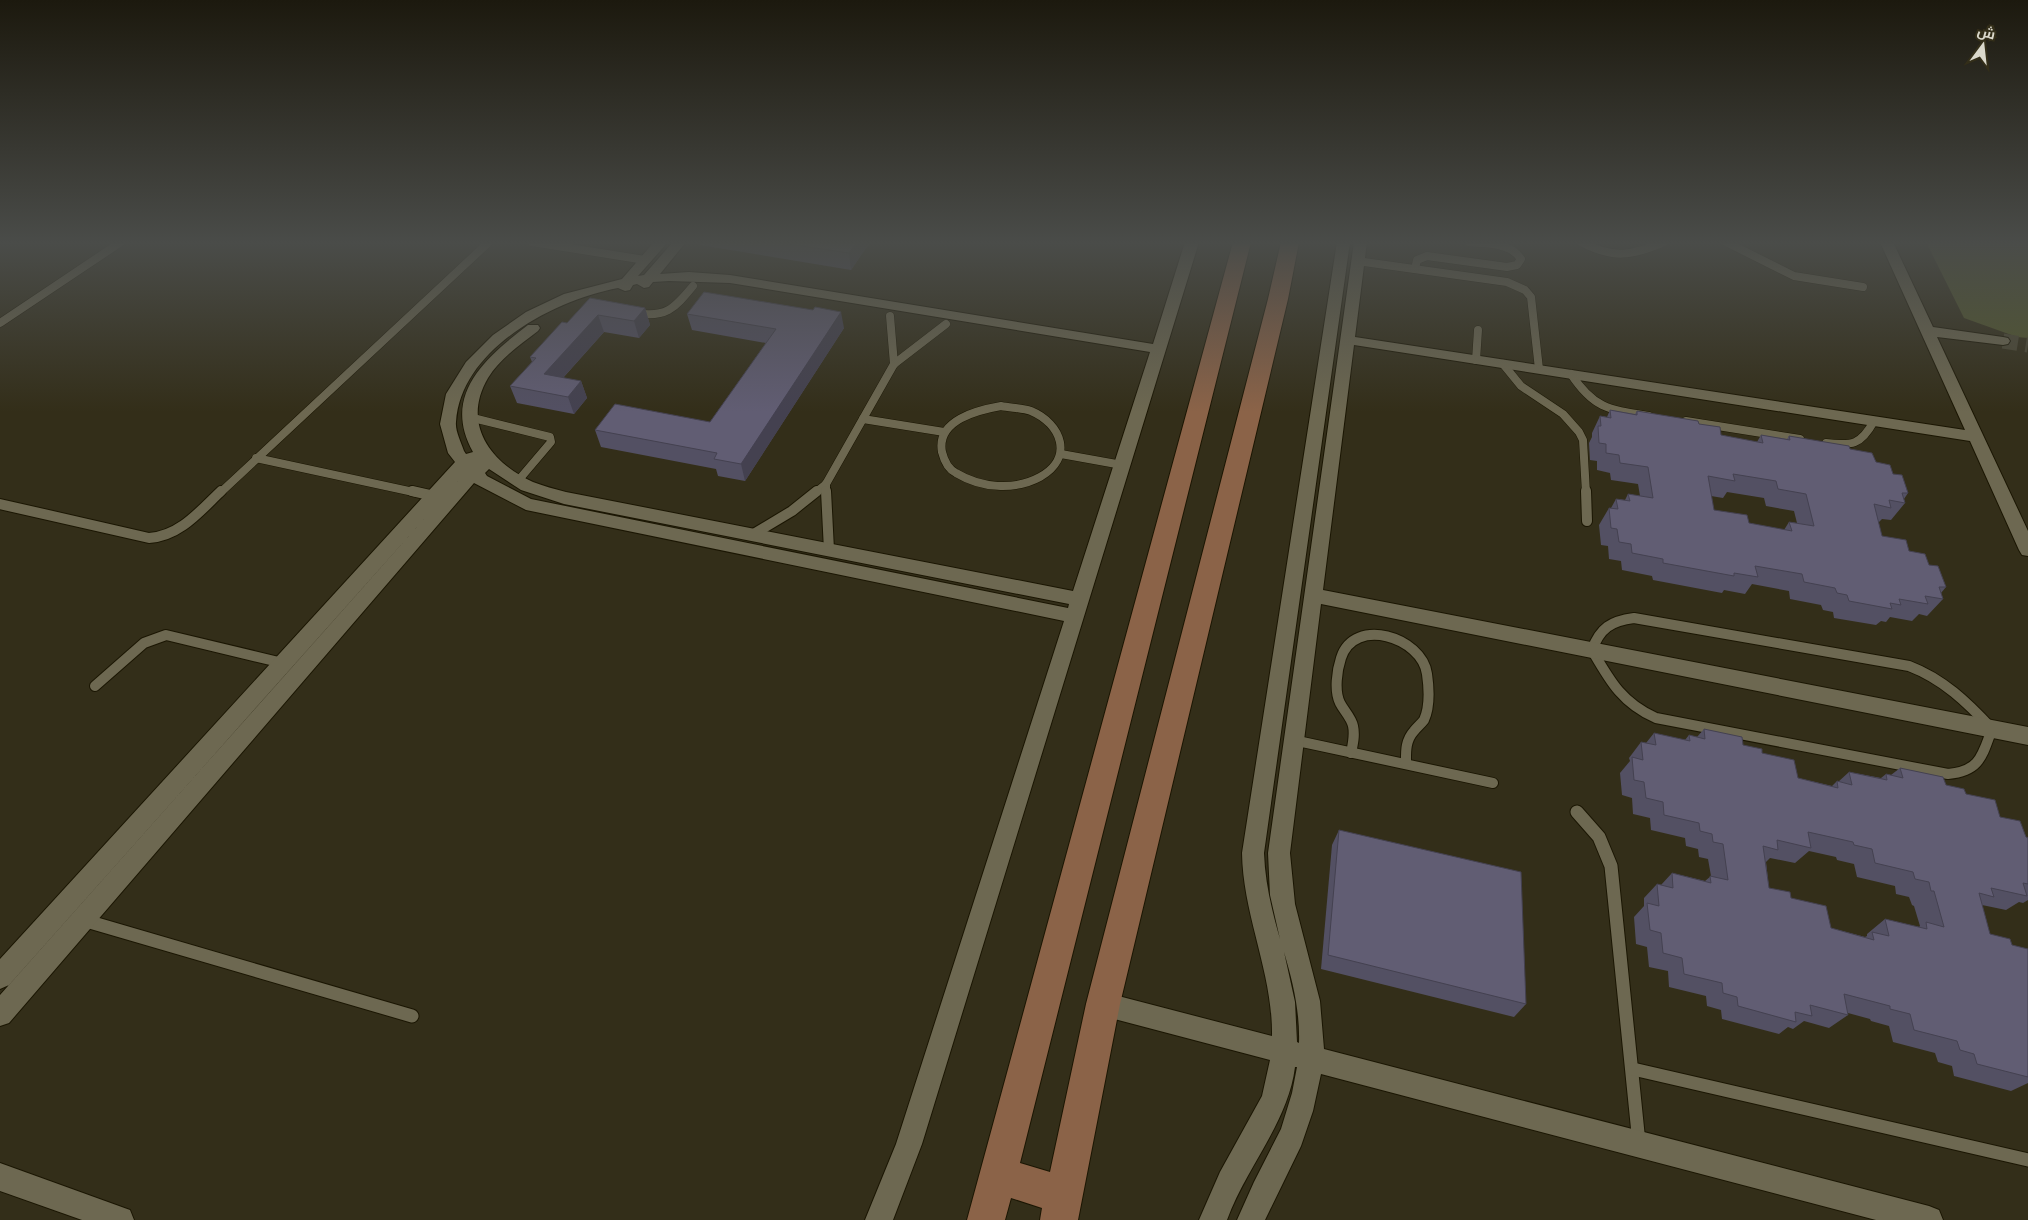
<svg xmlns="http://www.w3.org/2000/svg" width="2028" height="1220" font-family="'Exo 2',Cairo,sans-serif">
<style>
.green{fill:#53582c}
.lines{fill:none;stroke-linecap:round;stroke-linejoin:round}
.street-tunnel{stroke:#4c4834;stroke-width:15;stroke-dasharray:15 8;stroke-linecap:butt}
.lane-far2-casing{stroke:#1b1603;stroke-width:9}
.lane-far1-casing{stroke:#1b1603;stroke-width:12}
.lane-casing{stroke:#1b1603;stroke-width:15}
.street-casing{stroke:#1b1603;stroke-width:2}
.secondary-casing{stroke:#1b1603;stroke-width:2}
.lane-far2{stroke:#6d6851;stroke-width:8}
.lane-far1{stroke:#6d6851;stroke-width:10}
.lane{stroke:#6d6851;stroke-width:13}
.street{fill:#6d6851;fill-rule:evenodd}
.secondary{fill:#8b6348;fill-rule:evenodd}
.wall{fill:#535063;fill-rule:evenodd}
.shaded-wall{fill:#444150}
.building{fill:#615d73;stroke:#444150;fill-rule:evenodd}
</style>
<rect width="100%" height="100%" fill="#332e19"/>
<path class="green" d="M1926,242H2028V338L2017,337L1964,318Z"/>
<g class="lines">
<path class="street-tunnel" d="M2003,341L2028,345"/>
<defs>
<g id="lane-far2">
<path d="M532,242L645,260"/>
<path d="M1581,242C1613,259 1632,256 1664,242"/>
<path d="M1726,242L1794,276L1863,287"/>
<path d="M1357,261L1507,282L1525,290L1531,297L1539,369"/>
<path d="M1415,269L1417,260L1427,256L1507,267L1517,265L1521,259C1510,242 1487,244 1469,242"/>
<path d="M635,313C666,318 674,309 693,286"/>
<path d="M890,316L894,364"/>
<path d="M0,323L121,242"/>
<path d="M1476,360L1478,330"/>
<path d="M1503,364L1521,386L1563,414L1579,432L1583,440L1586,493"/>
<path d="M1571,374C1594,409 1610,410 1649,416"/>
<path d="M1001,406C1011,408 1022,408 1031,411C1062,424 1074,458 1040,477C1014,491 981,488 956,473C948,469 944,460 942,452C936,420 978,410 1001,406Z"/>
<path d="M469,417L550,437L551,442L517,482"/>
<path d="M863,419L944,432"/>
<path d="M1686,421L1800,439"/>
<path d="M1826,443C1852,446 1861,445 1874,421"/>
<path d="M1061,454L1122,465"/>
<path d="M256,458L418,493"/>
<path d="M826,484V493"/>
<path d="M220,493L489,242"/>
<path d="M815,493L826,484L894,364L946,324"/>
</g>
<g id="lane-far1">
<path d="M412,491L434,496"/>
<path d="M826,491L829,550"/>
<path d="M1586,491L1587,521"/>
<path d="M0,504L149,538C180,536 200,511 221,491"/>
<path d="M752,535L792,511L817,491"/>
<path d="M1634,618L1909,666C1943,679 1967,702 1992,729C1982,756 1980,771 1948,774L1656,718C1622,703 1610,681 1592,650C1600,628 1611,621 1634,618Z"/>
<path d="M95,686L144,643L166,635L283,663"/>
<path d="M1293,740L1493,783"/>
<path d="M1351,753C1353,744 1355,735 1353,726C1351,717 1344,711 1340,703C1334,691 1337,670 1341,658C1354,616 1422,637 1427,674C1429,688 1430,707 1424,720C1421,724 1417,727 1414,731C1405,741 1406,752 1406,764"/>
</g>
<g id="lane">
<path d="M1577,812L1599,837L1611,866L1639,1143"/>
<path d="M83,920L412,1016"/>
<path d="M1633,1069L2028,1160"/>
</g>
<g id="street">
<path d="M654,242H668L638,276L644,275L673,242H686L660,274L689,272L730,275L1153,344L1185,242H1199L922,1144L893,1220H865L896,1144L1064,621L526,510L474,483L9,1023L0,1026V995L465,473L9,985L0,989V959L455,462L448,453L440,424L446,394L466,362L493,335L526,312L564,294L622,279ZM669,281L730,283L1150,352L1073,591L566,492C555,489 543,486 533,482C491,463 461,424 488,378C500,358 520,345 538,331L540,328L538,325H528C486,357 441,395 473,452L466,454L464,451C461,442 455,431 456,422C461,348 555,300 618,288L625,291L630,290L633,285L637,284L644,288L649,287L653,282ZM489,469L521,490L564,504L1069,604L1068,608L531,499L487,476L485,473Z"/>
<path d="M1337,242H1350L1264,853C1265,883 1272,911 1280,939L1270,895L1268,853L1354,242H1367L1355,337L1965,430L1880,242H1893L1933,327L2003,337L2008,338L2010,341L2008,344L2003,345L1937,337L2028,531V556L2022,555L2019,550L1970,441L1354,345L1323,590L2028,727V745L1321,604L1290,853L1295,904L1320,1001L1324,1049L1929,1206L1939,1210L1943,1220H1876L1321,1074L1313,1111L1301,1146L1265,1220H1237L1254,1182L1281,1129L1292,1093L1297,1067H1295C1288,1123 1246,1167 1227,1220H1199L1220,1172L1262,1096L1270,1060L1103,1016L1094,1013L1091,1004L1094,995L1103,992L1272,1036C1273,973 1243,916 1242,853ZM1284,952C1293,982 1300,1012 1299,1043L1297,1042L1295,1002Z"/>
<path d="M0,1163L130,1210L134,1220H82L0,1191Z"/>
</g>
<path id="secondary" d="M1233,242H1251L1020,1163L1050,1172L1086,1004L1268,299L1281,242H1299L1288,299L1120,1004L1078,1220H1040L1042,1208L1011,1198L1005,1220H967Z"/>
</defs>
<use href="#lane-far2" class="lane-far2-casing"/>
<use href="#lane-far1" class="lane-far1-casing"/>
<use href="#lane" class="lane-casing"/>
<use href="#street" class="street-casing"/>
<use href="#secondary" class="secondary-casing"/>
<use href="#lane-far2" class="lane-far2"/>
<use href="#lane-far1" class="lane-far1"/>
<use href="#lane" class="lane"/>
<use href="#street" class="street"/>
<use href="#secondary" class="secondary"/>
</g>
<g class="wall">
<path d="M699,242H870L851,270L700,245Z"/>
<path d="M590,298L645,308L650,325L639,338L604,332L563,378L581,381L587,398L574,414L517,403L510,386L532,362L530,357L567,323Z"/>
<path d="M687,314L844,328L745,481L718,476L716,469L601,447L595,430L710,422L766,343L692,330Z"/>
<path d="M1610,410L1635,414L1637,411L1699,424L1721,435L1757,442L1761,435L1787,439L1789,436L1850,449L1876,462L1893,474L1908,493L1904,499L1905,503L1891,520L1882,519L1878,523L1882,536L1909,551L1929,565L1946,587L1941,593L1943,599L1927,616L1919,614L1912,621L1890,617L1886,622L1881,621L1876,625L1834,618L1833,612L1823,610L1821,605L1790,599L1789,591L1752,584L1745,594L1724,590L1722,593L1653,580L1652,576L1622,570L1621,561L1609,559L1608,546L1601,545L1599,525L1609,508H1611L1616,499L1625,500L1628,494L1640,496L1638,484L1611,480L1610,473L1597,470V461L1590,460L1589,443L1592,437V433L1600,416L1607,417ZM1727,492L1764,498L1766,506L1794,511L1797,523L1789,522L1784,530L1749,523L1714,510L1711,496L1723,498Z"/>
<path d="M1704,729L1762,753L1798,778L1832,786L1837,781L1838,782L1849,772L1881,778L1886,774L1891,775L1900,768L1946,785L1966,794L2000,817L2026,837L2028,838V900L2023,903L2019,902L2006,910L1982,905L1990,934L2012,945L2028,949V1083L2011,1091L1954,1076L1952,1066L1938,1062L1935,1053L1893,1042L1889,1026L1871,1021L1870,1019L1848,1013V1015L1829,1028L1804,1021L1793,1029L1788,1027L1779,1034L1722,1019L1721,1010L1707,1006L1706,996L1669,987L1668,971L1649,967L1647,947L1636,944L1634,917L1644,906V898L1657,884L1661,885L1672,873L1705,881L1711,876L1708,859L1699,857L1698,849L1686,846L1685,838L1651,830L1650,818L1633,814L1632,798L1622,795L1620,773L1630,761L1629,758L1641,742L1646,743L1654,733L1685,740L1689,735L1697,737ZM1809,851L1836,857L1837,860L1854,864L1857,877L1895,886L1896,894L1909,897L1912,905L1914,906L1920,926L1919,927L1885,919L1867,934V936L1865,937L1831,928L1791,898L1769,888L1766,862L1770,858L1795,863Z"/>
<path d="M1339,830L1526,1004L1514,1017L1321,969L1332,845Z"/>
</g>
<g class="shaded-wall">
<path d="M857,242H870L851,270L849,253Z"/>
<path d="M645,308L650,325L639,338L634,321Z"/>
<path d="M841,312L844,328L745,481L741,464Z"/>
<path d="M598,315L604,332L551,391L544,374Z"/>
<path d="M581,381L587,398L574,414L568,397Z"/>
</g>
<g class="building">
<path d="M775,242H857L849,253Z"/>
<path d="M704,292L813,310L815,307L841,312L741,464L714,459L717,453L595,430L615,404L710,422L776,329L687,314Z"/>
<path d="M590,298L645,308L634,321L598,315L544,374L581,381L568,397L510,386L536,358L530,357L562,322L567,323Z"/>
<path d="M1610,410L1637,415V411L1698,421L1699,424L1720,427L1721,435L1763,443L1761,435L1790,440L1789,436L1849,446L1850,449L1872,453L1876,462L1890,465L1893,474L1902,475L1908,493H1902L1905,503L1889,500L1891,508L1874,504L1882,536L1906,540L1909,551L1925,554L1929,565L1938,566L1946,587H1939L1943,599L1925,596L1928,604L1899,599L1901,605L1890,603L1892,609L1849,601L1847,595L1837,593L1835,588L1804,582L1802,574L1755,566L1758,577L1734,573V576L1663,563V559L1632,553L1631,544L1619,542L1617,529L1611,528L1609,508L1618,509L1616,499L1630,501L1628,494L1653,498L1648,467L1620,463L1619,455L1606,453V444L1599,443L1598,426H1601L1600,416L1611,418ZM1733,474L1776,481L1778,489L1806,494L1814,526L1789,522L1792,531L1749,523L1747,515L1714,510L1708,476L1735,481Z"/>
<path d="M1704,729L1742,737L1743,745L1762,749V753L1794,760L1798,778L1838,788L1837,781L1852,785L1849,772L1887,780L1886,774L1903,778L1900,768L1943,777L1946,785L1964,789L1966,794L1995,800L2000,817L2020,821L2026,837L2028,838V884L2023,883L2027,896L1991,888L1994,897L1979,893L1990,934L2010,939L2012,945L2028,949V1077L1977,1064L1974,1054L1960,1050L1957,1041L1914,1030L1910,1014L1890,1009V1006L1844,994L1848,1015L1810,1005L1812,1016L1795,1012L1796,1022L1738,1006L1737,997L1723,993L1722,983L1684,974L1682,958L1663,953L1661,933L1650,930L1647,903L1659,906L1657,884L1673,888L1672,873L1711,883L1710,876L1728,880L1723,844L1713,842L1712,834L1700,831L1699,823L1664,815L1663,802L1646,798L1644,782L1634,780L1632,757L1643,760L1641,742L1656,745L1654,733L1690,741L1689,735L1705,739ZM1808,832L1853,842L1854,845L1872,849L1875,863L1913,872L1915,879L1929,882L1931,891H1934L1944,927L1926,922L1927,929L1885,919L1889,936L1872,932L1874,940L1831,928L1826,906L1791,898L1790,892L1769,888L1763,846L1778,850L1777,840L1811,848Z"/>
<path d="M1339,830L1521,872L1526,1004L1328,955Z"/>
</g>
<linearGradient id="sky" x2="0" y2="1"><stop stop-color="#1c190e"/><stop offset="0.59" stop-color="#4a4c49"/><stop offset="1" stop-color="#4a4c49" stop-opacity="0"/></linearGradient>
<rect width="2028" height="412" fill="url(#sky)"/>
<g transform="translate(1983 45) rotate(15)" stroke="#332e19" stroke-width="4" paint-order="stroke">
<path d="M0-4L9 19L0 12L-9 19Z" fill="#dad8cb"/>
<text y="-8" font-size="14" font-weight="bold" text-anchor="middle" fill="#dad8cb">ش</text>
</g>
</svg>
